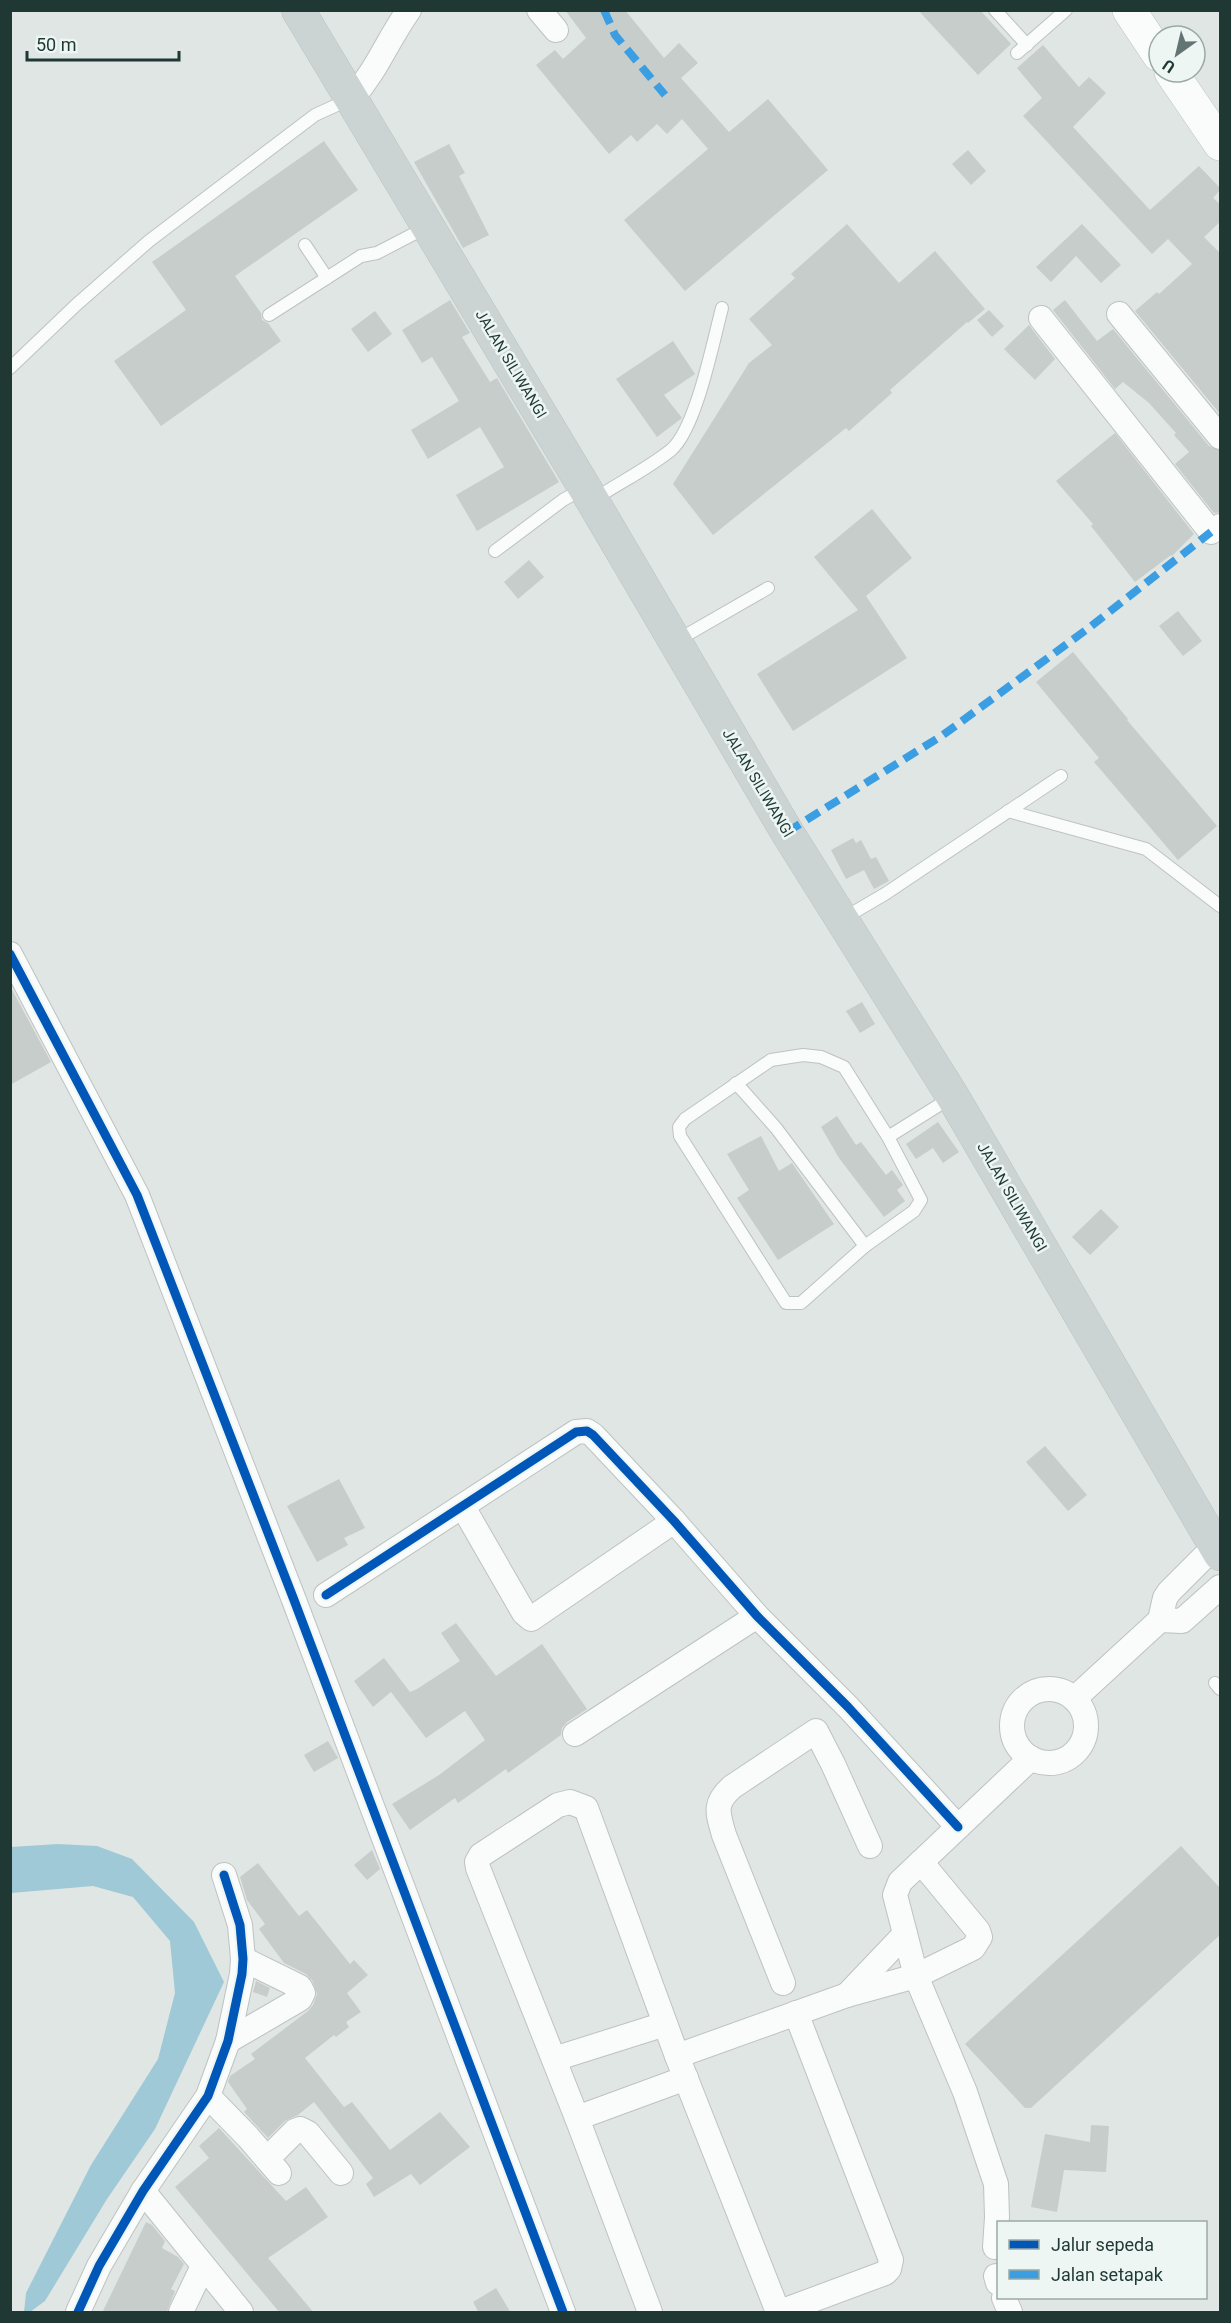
<svg xmlns="http://www.w3.org/2000/svg" width="1231" height="2323" font-family="Roboto,sans-serif">
<style>
.water{fill:#9fc9d6}
.building{fill:#c7cdcb}
.lines{fill:none;stroke-linecap:round;stroke-linejoin:round}
.service-casing{stroke:#bdc3c1;stroke-width:14}
.minor-casing{stroke:#bdc3c1;stroke-width:26}
.secondary-casing{stroke:#bcc4c1;stroke-width:34}
.primary-casing{stroke:#bac3c1;stroke-width:34}
.service{stroke:#fafbfb;stroke-width:12}
.minor{stroke:#fafbfb;stroke-width:24}
.secondary{stroke:#fafbfb;stroke-width:33}
.primary{stroke:#cbd4d2;stroke-width:33}
.quiet{stroke:#3c9ee2;stroke-width:8;stroke-dasharray:15 8;stroke-linecap:butt}
.cycleway-casing{stroke:#edf6f2;stroke-width:13}
.cycleway{stroke:#0057b8;stroke-width:9}
.labels{text-anchor:middle;stroke-width:5;stroke-linejoin:round;paint-order:stroke}
.street-label{font-size:15px;fill:#1f3834;stroke:#edf6f2}
</style>
<rect width="100%" height="100%" fill="#e0e6e4"/>
<path class="water" d="M58,1844L97,1846L132,1859L194,1922L224,1982L155,2129L107,2199L45,2301L30,2312H24L26,2293L91,2165L158,2059L175,1993L170,1941L133,1897L93,1886L11,1893V1847Z"/>
<g class="building">
<path d="M565,10H625L664,58L679,43L698,63L681,78L729,132L768,99L828,170L685,291L624,220L708,149L682,119L667,134L657,124L637,142L631,135L609,154L536,65L555,50L563,59L586,38Z"/>
<path d="M918,10H980L1011,44L978,75Z"/>
<path d="M1043,45L1079,87L1089,77L1106,93L1073,127L1150,210L1199,166L1221,189L1213,198L1221,205V221L1204,237L1221,254V415L1135,311L1157,292L1159,294L1192,264L1168,239L1152,254L1023,116L1042,98L1017,68Z"/>
<path d="M324,141L358,190L235,276L261,313L262,320L268,323L281,341L161,426L114,361L186,310L152,262Z"/>
<path d="M449,144L465,173L459,176L489,235L463,248L414,162Z"/>
<path d="M968,150L986,171L971,185L952,164Z"/>
<path d="M847,224L899,283L935,251L985,309L968,323L967,322L890,390L892,393L849,431L846,428L713,535L673,484L749,363L772,345L749,319L795,278L791,274Z"/>
<path d="M1082,224L1121,265L1101,283L1076,256L1051,282L1036,267Z"/>
<path d="M450,300L470,333L462,337L490,382L497,378L559,482L477,531L456,495L504,467L480,427L428,459L411,430L459,401L432,357L422,363L402,330Z"/>
<path d="M1065,300L1097,341L1113,329L1209,446L1221,451V512L1214,513L1175,464L1189,452L1174,435L1176,433L1149,403L1123,382L1115,389L1053,310Z"/>
<path d="M989,310L1004,326L992,337L977,320Z"/>
<path d="M375,311L392,334L368,352L351,329Z"/>
<path d="M1029,325L1055,359L1035,380L1004,349Z"/>
<path d="M673,341L695,374L664,395L682,418L657,437L616,379Z"/>
<path d="M1115,433L1194,534L1172,556L1171,555L1135,582L1091,526L1093,524L1056,481Z"/>
<path d="M872,509L912,558L866,596L907,658L793,731L757,674L858,610L814,557Z"/>
<path d="M529,560L544,577L518,599L504,582Z"/>
<path d="M1178,611L1202,641L1183,656L1159,626Z"/>
<path d="M1073,652L1128,719L1127,720L1217,826L1178,860L1094,762L1099,758L1036,682Z"/>
<path d="M853,838L856,843L861,840L871,859L876,857L889,881L874,889L864,870L846,879L831,850Z"/>
<path d="M10,986L51,1062L10,1085Z"/>
<path d="M862,1002L875,1024L860,1033L846,1011Z"/>
<path d="M837,1116L856,1145L861,1142L886,1175L892,1170L903,1185L897,1190L905,1201L884,1217L839,1158L821,1127Z"/>
<path d="M938,1122L959,1152L943,1163L933,1148L916,1159L906,1144Z"/>
<path d="M761,1136L779,1171L792,1163L834,1224L778,1260L737,1198L749,1190L727,1154Z"/>
<path d="M1101,1209L1119,1227L1090,1255L1072,1237Z"/>
<path d="M1045,1446L1087,1495L1068,1511L1026,1462Z"/>
<path d="M339,1479L365,1528L344,1538L348,1545L317,1562L287,1506Z"/>
<path d="M456,1623L496,1676L542,1644L587,1709L567,1722L562,1728L561,1735L508,1773L506,1769L458,1803L455,1798L410,1830L392,1804L439,1775L485,1740L465,1711L426,1738L391,1692L373,1707L354,1681L384,1658L410,1692L417,1689L460,1661L441,1633Z"/>
<path d="M328,1741L338,1758L314,1772L304,1755Z"/>
<path d="M1181,1846L1221,1889V1934L1031,2108H1025L965,2044Z"/>
<path d="M372,1850L380,1869L367,1880L354,1865Z"/>
<path d="M258,1863L299,1916L307,1910L350,1964L354,1960L368,1975L347,1993L361,2012L346,2022L349,2027L336,2037L334,2035L305,2058L344,2107L352,2102L390,2150L440,2112L470,2147L420,2185L411,2174L374,2197L366,2184L373,2178L314,2102L298,2115L285,2121L268,2138L244,2112L247,2109L228,2082L230,2076L255,2059L251,2054L308,2011L313,2005L317,1994L312,1980L306,1974L284,1963L259,1929L265,1924L247,1900L240,1877Z"/>
<path d="M256,1981L270,1988L267,1997L253,1992Z"/>
<path d="M1091,2125L1109,2126L1106,2172L1064,2170L1057,2212L1031,2207L1045,2134L1090,2142Z"/>
<path d="M219,2128L286,2201L306,2187L328,2217L268,2258L314,2313H280L175,2187L209,2158L199,2146Z"/>
<path d="M146,2222L152,2225L165,2241L162,2248L178,2257L184,2264L171,2289L175,2291L168,2309L166,2313H102Z"/>
<path d="M496,2288L511,2313H479L473,2302Z"/>
</g>
<g class="lines">
<defs>
<g id="service">
<path d="M995,10L1027,45"/>
<path d="M1017,53L1066,10"/>
<path d="M305,245L327,278"/>
<path d="M269,315L361,256L377,253L427,227"/>
<path d="M10,368L76,305L149,241L315,115L350,99"/>
<path d="M593,500C617,484 649,468 671,450C696,429 713,342 722,308"/>
<path d="M495,551L563,500L584,488"/>
<path d="M676,641L768,588"/>
<path d="M1008,811L1146,849L1220,906"/>
<path d="M844,918L885,894L1061,776"/>
<path d="M736,1083L776,1128L865,1246"/>
<path d="M888,1137L921,1200L914,1211L865,1246L801,1303H786L680,1136L679,1127L685,1119L771,1060L803,1055L821,1057L844,1067L888,1137L952,1097"/>
<path d="M1215,1683L1220,1689"/>
</g>
<g id="minor">
<path d="M539,10L556,30"/>
<path d="M352,98C377,70 387,41 409,10"/>
<path d="M1119,314L1220,437"/>
<path d="M1041,318L1211,532L1220,526"/>
<path d="M10,954L137,1195L294,1600L563,2312"/>
<path d="M463,1507L524,1613L531,1619L674,1521"/>
<path d="M326,1595L576,1432L587,1431L593,1435L674,1521L757,1616L848,1707L958,1827"/>
<path d="M1160,1620L1182,1621L1220,1587"/>
<circle cx="1049" cy="1726" r="37"/>
<path d="M1074,1699L1160,1620L1165,1598L1169,1592L1216,1545"/>
<path d="M575,1734L757,1616"/>
<path d="M783,1983L724,1835C718,1813 713,1804 732,1787L816,1731L833,1764L870,1846"/>
<path d="M847,1995L905,1934"/>
<path d="M228,2041L300,1999L303,1993L300,1987L243,1959"/>
<path d="M677,2056L847,1995L916,1976L973,1948L980,1937L978,1931L921,1862"/>
<path d="M554,2059L665,2024"/>
<path d="M208,2096L248,2137L279,2173"/>
<path d="M577,2118L686,2078"/>
<path d="M267,2159L295,2131L300,2129L308,2133L341,2173"/>
<path d="M143,2191L241,2312"/>
<path d="M995,2247L997,2217L996,2184L965,2092L916,1976L895,1895L900,1882L1031,1758"/>
<path d="M996,2276L998,2283"/>
<path d="M1004,2298L1010,2312"/>
<path d="M78,2312L99,2266L143,2191L208,2096L228,2041L242,1974L243,1959L240,1925L224,1875"/>
<path d="M181,2312L203,2266"/>
<path d="M650,2312L577,2118L478,1868L477,1862L481,1855L558,1805L570,1802L586,1808L677,2056L778,2312"/>
<path d="M780,2312L885,2273L889,2269L891,2260L796,2013"/>
</g>
<g id="secondary">
<path d="M1129,10L1159,55"/>
<path d="M1171,72L1220,144"/>
</g>
<path id="primary" d="M298,10L592,500L787,832L953,1097L1220,1554"/>
</defs>
<use href="#service" class="service-casing"/>
<use href="#minor" class="minor-casing"/>
<use href="#secondary" class="secondary-casing"/>
<use href="#primary" class="primary-casing"/>
<use href="#service" class="service"/>
<use href="#minor" class="minor"/>
<use href="#secondary" class="secondary"/>
<use href="#primary" class="primary"/>
<g class="quiet">
<path d="M604,10L615,35L665,95"/>
<path d="M787,832L943,735L1090,627L1211,532"/>
</g>
<defs>
<g id="cycleway">
<path d="M10,954L137,1195L294,1600L563,2312"/>
<path d="M326,1595L576,1432L587,1431L593,1435L674,1521L757,1616L848,1707L958,1827"/>
<path d="M78,2312L99,2266L143,2191L208,2096L228,2041L242,1974L243,1959L240,1925L224,1875"/>
</g>
</defs>
<use href="#cycleway" class="cycleway-casing"/>
<use href="#cycleway" class="cycleway"/>
</g>
<g class="labels">
<g class="street-label">
<text transform="translate(511 364) rotate(59)" y="5">JALAN SILIWANGI</text>
<text transform="translate(758 783) rotate(59)" y="5">JALAN SILIWANGI</text>
<text transform="translate(1012 1197) rotate(60)" y="5">JALAN SILIWANGI</text>
</g>
</g>
<rect width="1231" height="2323" fill="none" stroke="#1f3834" stroke-width="24"/>
<rect x="997" y="2221" width="210" height="78" fill="#edf6f2" stroke="#9baaa6" stroke-width="1.5"/>
<rect x="1009" y="2240" width="30" height="9" fill="#0057b8" stroke="#9baaa6" stroke-width="1.5"/>
<text x="1051" y="2251" font-size="18" fill="#1f3834">Jalur sepeda</text>
<rect x="1009" y="2270" width="30" height="9" fill="#3c9ee2" stroke="#9baaa6" stroke-width="1.5"/>
<text x="1051" y="2281" font-size="18" fill="#1f3834">Jalan setapak</text>
<g transform="translate(1177 54) rotate(214)"><circle r="28" fill="#edf6f2" stroke="#9baaa6" stroke-width="1.5"/>
<path d="M0-4.5L10 22L0 15L-10 22Z" fill="#637572"/>
<text y="-9" font-size="16" font-weight="bold" text-anchor="middle" fill="#1f3834">U</text>
</g>
<path d="M27 51v9h152v-9" fill="none" stroke="#1f3834" stroke-width="3"/>
<text x="36" y="51" font-size="18" fill="#1f3834" stroke="#edf6f2" stroke-width="4.5" paint-order="stroke">50 m</text>
</svg>
